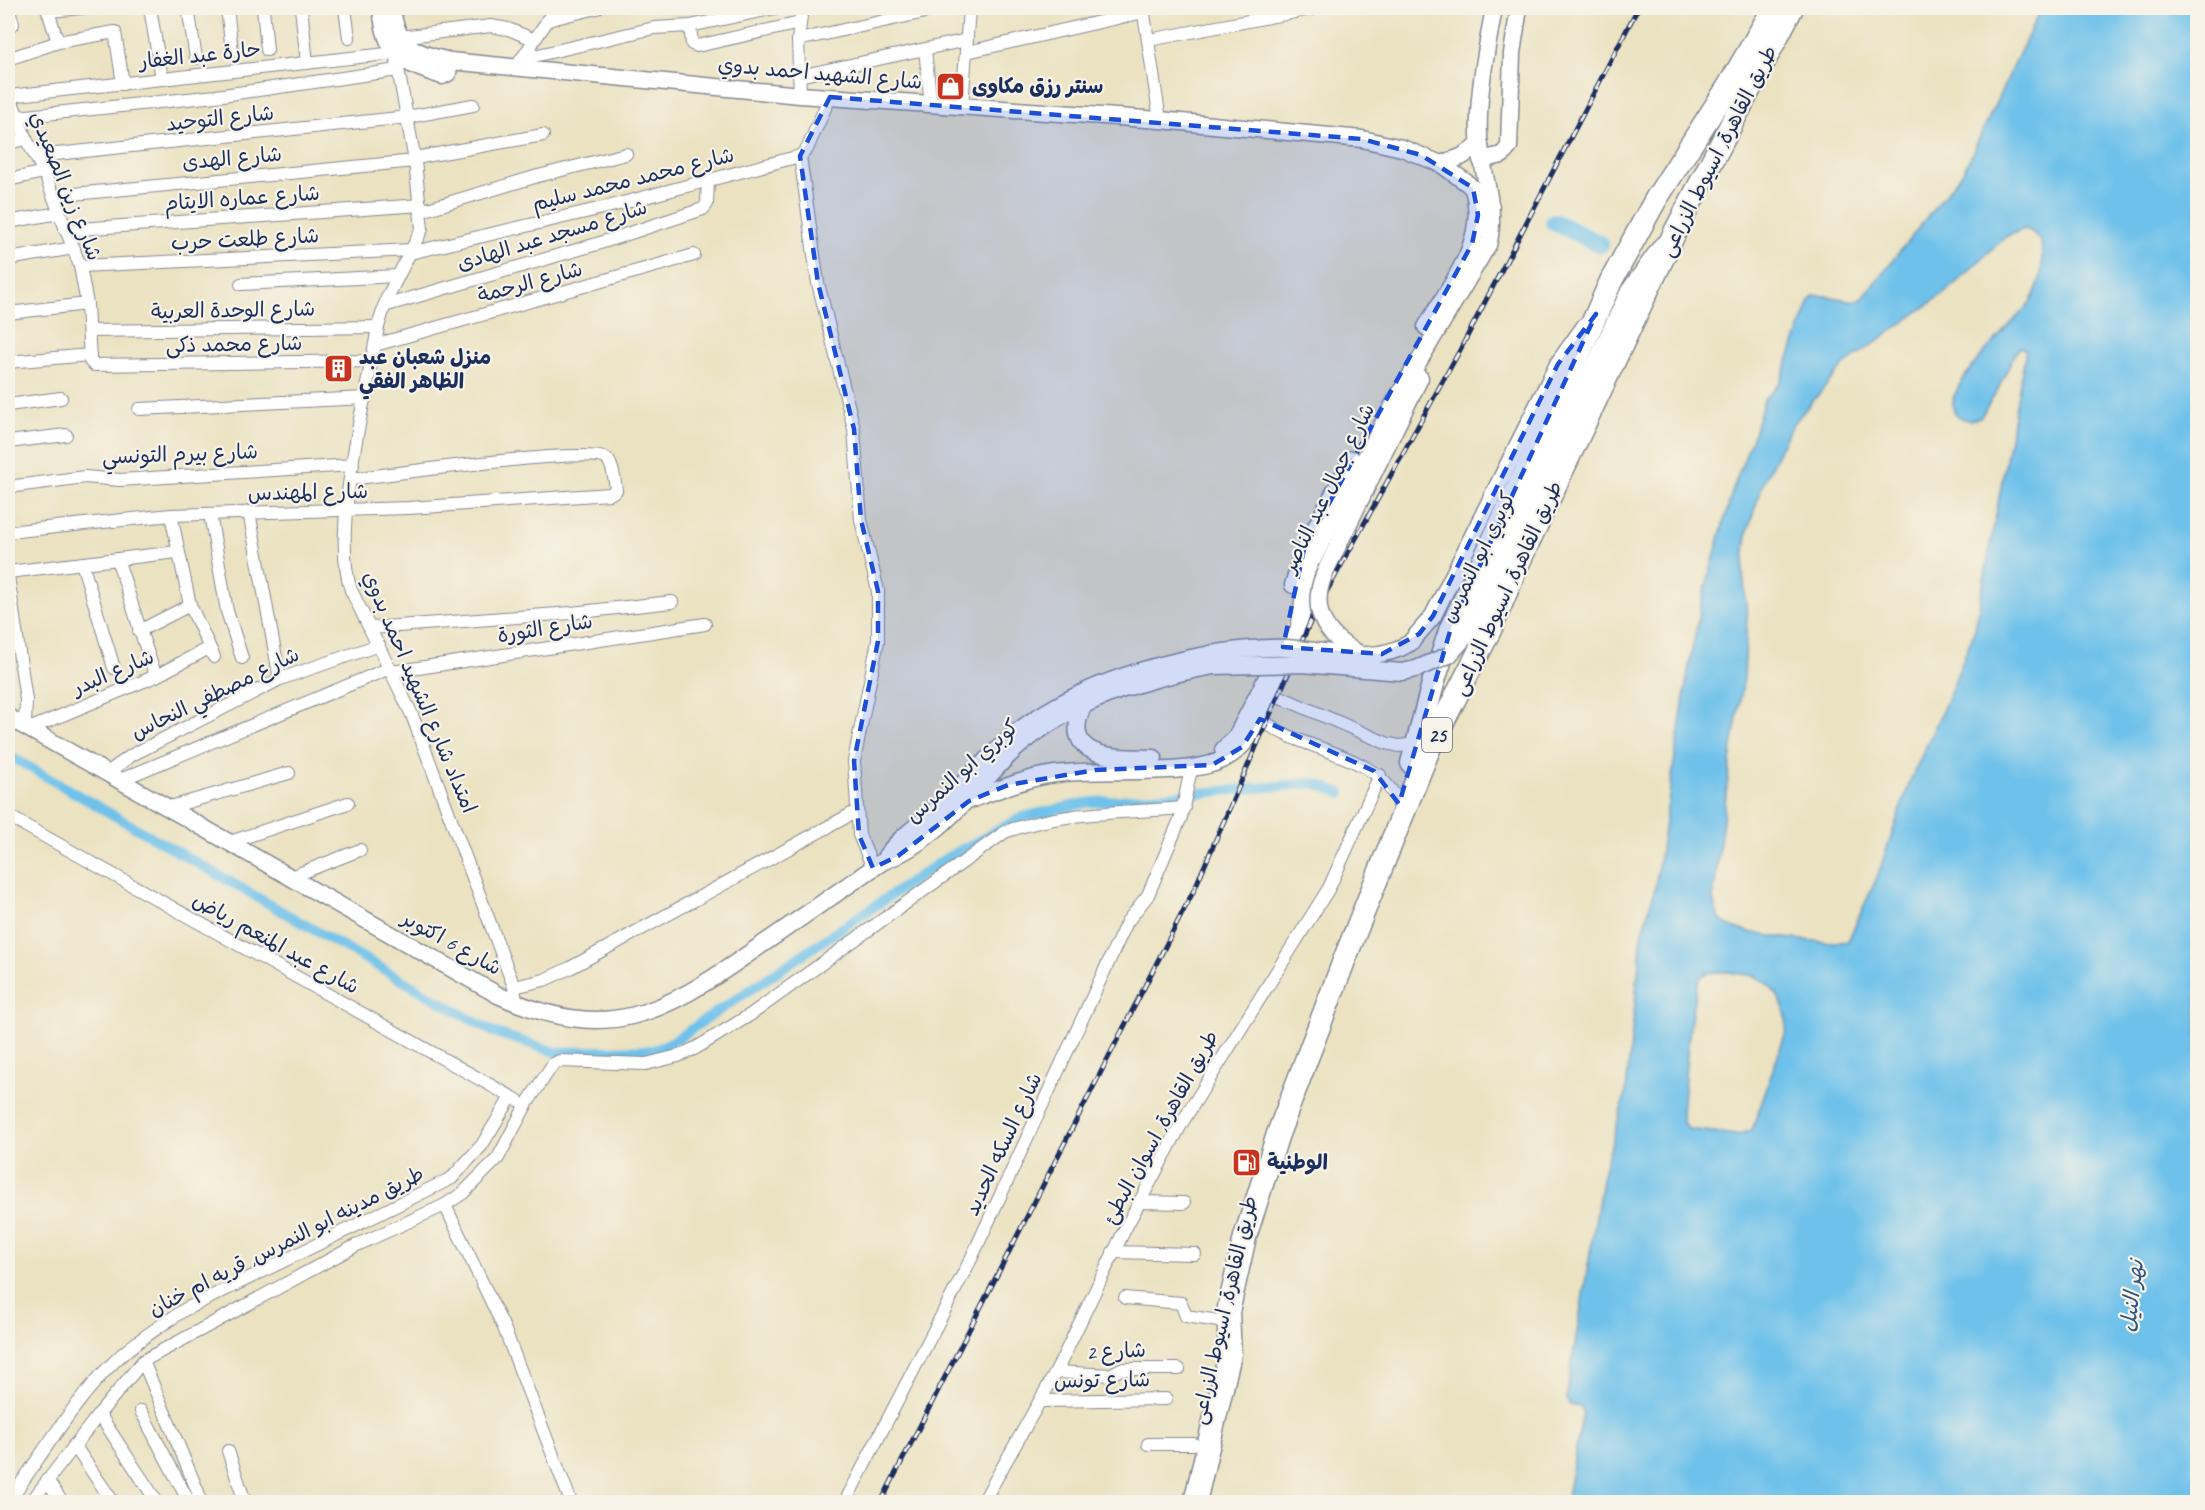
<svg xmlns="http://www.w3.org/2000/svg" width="2205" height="1510" font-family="Caveat,'Playpen Sans Arabic',sans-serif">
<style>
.water{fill:#6ec1ea;stroke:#4478a4;stroke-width:1.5;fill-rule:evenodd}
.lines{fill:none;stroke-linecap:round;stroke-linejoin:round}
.canal{stroke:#6ec1ea;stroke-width:10}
.river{stroke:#6ec1ea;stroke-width:18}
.street-casing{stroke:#838890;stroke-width:14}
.secondary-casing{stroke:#838890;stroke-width:19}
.highway-casing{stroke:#838890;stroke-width:25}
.street{stroke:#fff;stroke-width:12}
.secondary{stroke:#fff;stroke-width:16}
.highway{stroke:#fff;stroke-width:22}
.rail-casing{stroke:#1b2f5e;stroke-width:5}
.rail{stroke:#f7f3e8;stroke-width:3;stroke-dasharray:9;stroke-linecap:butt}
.secondary-bridge-casing{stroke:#838890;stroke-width:19;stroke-linecap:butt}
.secondary-bridge{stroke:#fff;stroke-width:16}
.marked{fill:#1d4ed8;fill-opacity:0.2;stroke:#1d4ed8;stroke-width:4.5;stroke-dasharray:12 8;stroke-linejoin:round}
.labels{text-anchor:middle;stroke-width:4.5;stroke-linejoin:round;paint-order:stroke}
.shield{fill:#f7f3e8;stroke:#5d6a87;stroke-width:1.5}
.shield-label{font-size:20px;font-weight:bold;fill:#1b2f5e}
.street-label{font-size:21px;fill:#1b2f5e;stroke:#f7f3e8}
.poi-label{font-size:21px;font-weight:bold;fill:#1b2f5e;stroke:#f7f3e8;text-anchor:start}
.water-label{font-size:22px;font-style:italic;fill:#305481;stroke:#f7f3e8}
</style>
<rect width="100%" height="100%" fill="#f7f3e8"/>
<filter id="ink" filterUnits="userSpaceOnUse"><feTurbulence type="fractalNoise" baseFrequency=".0167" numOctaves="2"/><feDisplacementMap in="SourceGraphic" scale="12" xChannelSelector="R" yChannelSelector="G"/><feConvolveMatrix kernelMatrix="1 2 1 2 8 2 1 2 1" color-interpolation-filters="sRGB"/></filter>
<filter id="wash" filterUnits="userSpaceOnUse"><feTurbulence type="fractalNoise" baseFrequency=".008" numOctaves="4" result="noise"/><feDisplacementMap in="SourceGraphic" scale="24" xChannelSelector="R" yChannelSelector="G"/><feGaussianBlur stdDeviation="1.35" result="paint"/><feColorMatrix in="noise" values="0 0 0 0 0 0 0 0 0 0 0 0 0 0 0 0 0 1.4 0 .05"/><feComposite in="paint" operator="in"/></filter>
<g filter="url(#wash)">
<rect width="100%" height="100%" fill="#ebe2c1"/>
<path class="water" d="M2041,8H2197V1502H1566L1583,1412L1581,1407L1570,1405L1566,1399L1603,1174L1626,1092L1642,934L1655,888L1688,671L1702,600L1733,489L1755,430L1764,400L1780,383L1810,301L1814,296C1829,293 1845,303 1861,300L1963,172ZM2024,229L2031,231L2041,241C2043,262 2043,281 2032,299C2020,320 1931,393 1958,416C1964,421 1973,420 1980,418L1997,391L2016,352L2020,347L2026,350L1975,629L1948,698L1910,781L1878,875L1848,941C1826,945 1736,935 1722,921C1716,915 1715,907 1713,899L1732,747L1744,678L1747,616L1743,571L1747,533L1763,483L1792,425L1844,365L1946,292L2005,237ZM1729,972C1737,974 1750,974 1757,977C1778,988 1789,1011 1786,1032L1752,1130L1737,1135L1688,1129L1683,1122L1682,1114C1684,1093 1690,985 1702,976C1708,970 1721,973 1729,972Z"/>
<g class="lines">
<path class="canal" d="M8,755L493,1032L556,1052L655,1050L675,1040L948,857L1023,817L1085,803L1314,783L1341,793"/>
<path class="river" d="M1554,222L1600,244"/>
</g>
</g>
<g filter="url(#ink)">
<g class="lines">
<defs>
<g id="street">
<path d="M8,8L13,24"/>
<path d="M47,8L58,42"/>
<path d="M150,8L162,79"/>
<path d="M188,8L196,58"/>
<path d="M227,8L232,51"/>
<path d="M263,8L267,50"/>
<path d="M301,8L307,63"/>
<path d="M345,8L349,38"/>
<path d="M1143,8L1160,120"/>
<path d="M49,11L82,8"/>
<path d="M547,20L597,8"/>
<path d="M690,26L692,44L697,46L800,23"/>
<path d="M400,37L491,26L508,29L533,39"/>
<path d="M798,40L943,8"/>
<path d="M1149,40L1316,8"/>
<path d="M925,50L931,105"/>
<path d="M967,52L1144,12"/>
<path d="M401,53L397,63L415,161L422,229L387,298L378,327C367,394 330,529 351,590L412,715L514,987L516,1003"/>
<path d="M8,59L58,42L115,32L123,84"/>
<path d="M521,59L654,28L690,26L775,8"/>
<path d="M519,63L556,8"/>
<path d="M799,76L967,40"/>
<path d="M8,91L26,139L44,172L80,266L87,304L90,361L94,365L372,361"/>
<path d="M800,95L798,40L802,8"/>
<path d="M9,96L395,53"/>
<path d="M962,107L969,8"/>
<path d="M17,117L216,96L398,70"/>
<path d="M8,143L26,139"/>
<path d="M37,156L408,117L473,105"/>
<path d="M800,156L818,283L854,429L861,520L878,591V641L854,761L859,835L873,868"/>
<path d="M415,158L543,135"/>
<path d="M8,180L44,172"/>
<path d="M53,196L415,161"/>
<path d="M421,211L538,176L626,154"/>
<path d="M8,222L59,213"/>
<path d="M65,230L421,205"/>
<path d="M410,253L611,206L800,156L807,149L830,97"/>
<path d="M8,259L74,248"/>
<path d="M80,266L412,250"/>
<path d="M241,284L397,276"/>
<path d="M384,306L597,244L703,209L707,204L708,180"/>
<path d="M8,313L87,304"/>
<path d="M89,331L378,327"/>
<path d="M375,345L694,255"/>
<path d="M8,362L90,355"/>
<path d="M8,405L61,398"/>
<path d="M139,409L366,398"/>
<path d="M8,442L66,435"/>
<path d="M8,487L85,477L120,480L353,465"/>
<path d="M249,512L280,679"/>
<path d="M210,514L227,611L242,658"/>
<path d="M171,515L190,605L214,657"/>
<path d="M8,532L171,515L409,508L610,494L616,490C615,481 613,465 607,459C590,446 385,475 351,479"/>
<path d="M117,559C131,598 141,637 156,676"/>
<path d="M82,563L114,668"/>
<path d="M8,572L177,552"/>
<path d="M8,576L26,700L25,726"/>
<path d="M371,628L571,613L672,602"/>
<path d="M139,631L190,605"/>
<path d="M392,672L705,624"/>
<path d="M1271,693L1386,743L1399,746L1416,744"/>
<path d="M1260,718C1301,754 1376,749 1399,804"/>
<path d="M29,729L156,676L209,648"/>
<path d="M107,773L132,755L280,679L379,645"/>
<path d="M120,780L390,668"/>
<path d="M167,808L289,773"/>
<path d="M8,816L517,1100"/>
<path d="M227,843L348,803"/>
<path d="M288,878L360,850"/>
<path d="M514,987L544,980L570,968L857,811"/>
<path d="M1139,1202L1184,1203"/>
<path d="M445,1205L504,1328L571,1502"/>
<path d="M1113,1252L1195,1254"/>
<path d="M1125,1298L1181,1303L1186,1316L1219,1321"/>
<path d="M143,1361L198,1492L199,1502"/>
<path d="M1056,1372L1110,1375L1121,1369H1179"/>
<path d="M1040,1401L1166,1399"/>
<path d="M141,1411L189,1502"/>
<path d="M99,1414L157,1502"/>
<path d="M1148,1444H1194"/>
<path d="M74,1445L113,1502"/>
<path d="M228,1451L245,1502"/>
<path d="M47,1480L62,1502"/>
<path d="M8,1502C42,1455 74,1400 117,1359C137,1340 161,1326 184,1310L452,1178L482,1145L511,1097"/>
<path d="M31,1502L99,1414L143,1361L357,1245L445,1205L463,1193L498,1158L526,1105L553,1064L559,1061L646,1064L678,1056L696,1048L750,1015L1005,832C1061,811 1125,813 1184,808"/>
<path d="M845,1502L971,1259L1127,922L1148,895L1181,817L1191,769"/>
<path d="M983,1502L1056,1372L1125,1229L1183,1121L1329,888L1380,775"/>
</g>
<g id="secondary">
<path d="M381,8C386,55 399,62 442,76L448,73L450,61"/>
<path d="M392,8C396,47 415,53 450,61L800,95L1160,120L1362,139L1402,148L1441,164L1467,183L1491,206"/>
<path d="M1481,160L1502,155L1509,147L1512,53L1519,8"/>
<path d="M1441,164L1461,157L1480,145"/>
<path d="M1426,327C1450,285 1489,240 1473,189"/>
<path d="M1327,568L1420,378"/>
<path d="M1293,585L1304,549L1352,459"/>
<path d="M1410,643L1433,616L1558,364L1585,326"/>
<path d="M1449,655L1466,636L1479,613L1629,291L1662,245"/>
<path d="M1082,708C1060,762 1122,757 1154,758"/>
<path d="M8,717L498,995C609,1045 661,1015 754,950C797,921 839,891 882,862C936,841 968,797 1007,757C1061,704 1142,679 1214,666"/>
<path d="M1223,750L1236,737L1268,675"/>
<path d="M973,799C1000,789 1026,778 1055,774C1100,767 1192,778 1226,758C1242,749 1252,734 1261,717C1274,690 1288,659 1298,630C1306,605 1300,586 1313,559L1393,405L1488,245C1498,209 1481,173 1479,136C1477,96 1487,47 1494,8"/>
<path d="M886,856C901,835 924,822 942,804C968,780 991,753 1018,731C1073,689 1144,666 1211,654"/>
</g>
<g id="highway">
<path d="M1412,763L1434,680L1451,628L1539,444L1611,281L1656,199L1728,87L1774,8"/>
<path d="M1195,1502L1230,1354L1228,1312L1245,1237L1278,1134L1347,953L1429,749L1490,630L1518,564L1676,230L1792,8"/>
</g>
</defs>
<use href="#street" class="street-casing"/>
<use href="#secondary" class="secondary-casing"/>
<use href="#highway" class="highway-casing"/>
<use href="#street" class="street"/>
<use href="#secondary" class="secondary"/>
<use href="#highway" class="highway"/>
<defs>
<path id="rail" d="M881,1502L1194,890L1312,618L1460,350L1638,8"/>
</defs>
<use href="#rail" class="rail-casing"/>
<use href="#rail" class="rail"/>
<defs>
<g id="secondary-bridge">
<path d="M1327,568C1308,607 1322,634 1358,653"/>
<path d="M1211,654C1236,650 1261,647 1286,648C1327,650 1373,666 1410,643"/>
<path d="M1214,666L1302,664L1402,672L1416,669L1449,655"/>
</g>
</defs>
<use href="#secondary-bridge" class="secondary-bridge-casing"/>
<use href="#secondary-bridge" class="secondary-bridge"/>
</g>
</g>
<path class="marked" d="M830,97L1362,139L1421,155L1473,188L1478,215L1472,244L1304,549L1283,647L1382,654L1419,634L1433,616L1558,364L1596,314L1451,628L1399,804L1374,771L1260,719L1242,747L1212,765L1095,770L1008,785L969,801L898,856L873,868L859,835L854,761L878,641V591L861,520L854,429L818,283L800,156Z"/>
<defs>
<symbol id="shop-square" viewBox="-11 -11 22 22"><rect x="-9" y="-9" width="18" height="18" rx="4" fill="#c8321e" stroke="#f7f3e8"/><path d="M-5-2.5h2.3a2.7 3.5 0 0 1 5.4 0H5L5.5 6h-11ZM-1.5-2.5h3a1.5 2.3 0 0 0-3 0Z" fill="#fff"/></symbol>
<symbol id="building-square" viewBox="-11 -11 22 22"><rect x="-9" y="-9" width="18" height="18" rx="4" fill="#c8321e" stroke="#f7f3e8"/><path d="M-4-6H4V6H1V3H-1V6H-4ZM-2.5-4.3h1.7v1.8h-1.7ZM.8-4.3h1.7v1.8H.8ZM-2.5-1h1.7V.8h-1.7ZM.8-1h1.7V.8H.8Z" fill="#fff"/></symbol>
<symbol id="fuel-square" viewBox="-11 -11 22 22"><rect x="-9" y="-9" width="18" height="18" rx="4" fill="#c8321e" stroke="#f7f3e8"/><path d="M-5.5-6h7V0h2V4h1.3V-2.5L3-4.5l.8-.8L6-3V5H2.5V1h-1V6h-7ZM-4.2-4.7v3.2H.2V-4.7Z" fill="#fff"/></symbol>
</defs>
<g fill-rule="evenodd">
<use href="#shop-square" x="934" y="70" width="33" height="33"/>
<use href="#building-square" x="322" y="352" width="33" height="33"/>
<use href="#fuel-square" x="1230" y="1146" width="33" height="33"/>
</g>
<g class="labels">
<rect class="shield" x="1422" y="718" width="30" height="34" rx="4.5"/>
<g class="shield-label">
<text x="1437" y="742">25</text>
</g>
<g class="street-label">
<text transform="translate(200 55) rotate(-6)" y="7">حارة عبد الغفار</text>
<text transform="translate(820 73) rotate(5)" y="7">شارع الشهيد احمد بدوي</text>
<text transform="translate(220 118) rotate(-6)" y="7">شارع التوحيد</text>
<text transform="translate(1718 151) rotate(-63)" y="7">طريق القاهرة, اسيوط الزراعى</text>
<text transform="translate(232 158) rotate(-5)" y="7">شارع الهدى</text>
<text transform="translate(633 179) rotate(-14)" y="7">شارع محمد محمد سليم</text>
<text transform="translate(66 186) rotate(68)" y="7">شارع زين الصعيدي</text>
<text transform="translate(242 198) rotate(-4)" y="7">شارع عماره الايتام</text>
<text transform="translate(552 235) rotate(-17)" y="7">شارع مسجد عبد الهادى</text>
<text transform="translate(245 239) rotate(-3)" y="7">شارع طلعت حرب</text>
<text transform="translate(530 282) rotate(-15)" y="7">شارع الرحمة</text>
<text transform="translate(233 310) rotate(-1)" y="7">شارع الوحدة العربية</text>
<text transform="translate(234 344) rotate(-1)" y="7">شارع محمد ذكى</text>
<text transform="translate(180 454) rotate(-2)" y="7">شارع بيرم التونسي</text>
<text transform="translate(1328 488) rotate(-64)" y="7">شارع جمال عبد الناصر</text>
<text transform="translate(308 492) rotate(-1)" y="7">شارع المهندس</text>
<text transform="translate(1478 557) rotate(-64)" y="7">كوبري ابو النمرس</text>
<text transform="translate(1507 588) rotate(-65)" y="7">طريق القاهرة, اسيوط الزراعى</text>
<text transform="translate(545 628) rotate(-9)" y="7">شارع الثورة</text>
<text transform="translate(113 672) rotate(-23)" y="7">شارع البدر</text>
<text transform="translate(420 692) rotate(67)" y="7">امتداد شارع الشهيد احمد بدوي</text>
<text transform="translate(215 693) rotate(-26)" y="7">شارع مصطفي النحاس</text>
<text transform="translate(962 771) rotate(-42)" y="7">كوبري ابو النمرس</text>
<text transform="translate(276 943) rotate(29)" y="7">شارع عبد المنعم رياض</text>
<text transform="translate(452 943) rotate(29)" y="7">شارع 6 اكتوبر</text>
<text transform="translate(1160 1127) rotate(-61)" y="7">طريق القاهرة, اسوان البطئ</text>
<text transform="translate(1003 1144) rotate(-65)" y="7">شارع السكه الحديد</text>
<text transform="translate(286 1241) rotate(-27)" y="7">طريق مدينه ابو النمرس, قريه ام خنان</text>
<text transform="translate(1224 1310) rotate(-77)" y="7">طريق القاهرة, اسيوط الزراعى</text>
<text transform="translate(1116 1351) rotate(-3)" y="7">شارع 2</text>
<text transform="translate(1102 1380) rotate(-1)" y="7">شارع تونس</text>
</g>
<g class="poi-label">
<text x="972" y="93">سنتر رزق مكاوى</text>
<text x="359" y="364">منزل شعبان عبد<tspan x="359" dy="24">الظاهر الفقي</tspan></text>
<text x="1267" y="1169">الوطنية</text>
</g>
<g class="water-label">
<text transform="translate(2131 1296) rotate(-83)" y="8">نهر النيل</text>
</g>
</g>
<rect width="2205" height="1510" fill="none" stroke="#f7f3e8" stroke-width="30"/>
</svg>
